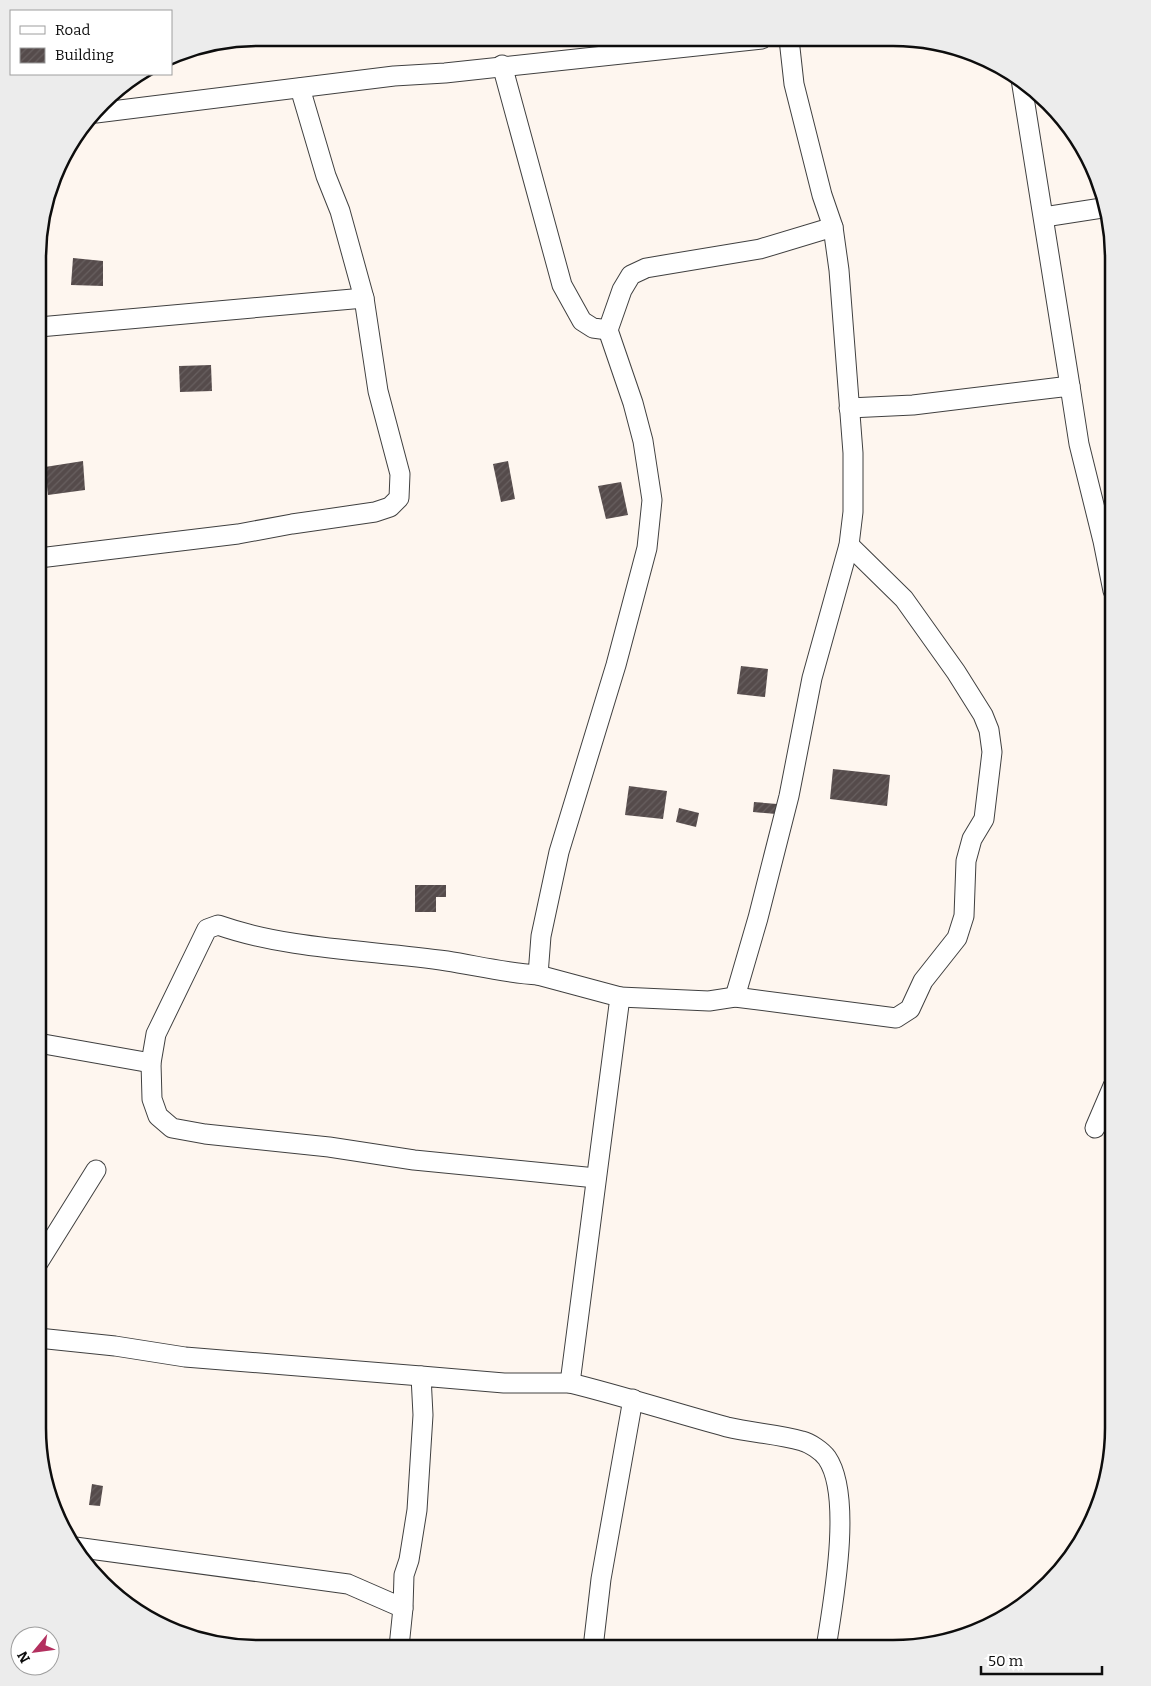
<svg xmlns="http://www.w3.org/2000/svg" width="1151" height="1686" font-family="Bitter,serif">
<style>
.building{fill:url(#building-hatch)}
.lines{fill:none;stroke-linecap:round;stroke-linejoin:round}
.street-casing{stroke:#404040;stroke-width:21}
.street{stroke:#fff;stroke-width:19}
.rim{fill:none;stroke:#0d0d0d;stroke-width:2.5}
</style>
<defs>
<pattern id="building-hatch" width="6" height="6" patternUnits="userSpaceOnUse" patternTransform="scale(1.25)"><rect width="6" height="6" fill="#554b4b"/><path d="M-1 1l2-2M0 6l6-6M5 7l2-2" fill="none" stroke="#686060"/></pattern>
</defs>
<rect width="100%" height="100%" fill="#fef6ef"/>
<g class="building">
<path d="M73,258L103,261V286L71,285Z"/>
<path d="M211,365L212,391L180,392L179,366Z"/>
<path d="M83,461L85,490L48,495L45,467Z"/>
<path d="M508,461L515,499L501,502L493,464Z"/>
<path d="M621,482L628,515L606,519L598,486Z"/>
<path d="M741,666L768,669L765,697L737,694Z"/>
<path d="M833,769L890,775L887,806L830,799Z"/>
<path d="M629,786L667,791L663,819L625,815Z"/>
<path d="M754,802L777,804L776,814L753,812Z"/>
<path d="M679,808L699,813L696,827L676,822Z"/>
<path d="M415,885H446V897H436V912H415Z"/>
<path d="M92,1484L103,1486L100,1506L89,1505Z"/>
</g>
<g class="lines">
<defs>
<g id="street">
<path d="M502,65L562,285L582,321L593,328L608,330"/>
<path d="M1021,79L1070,386"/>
<path d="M96,113L394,76L445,73L762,39"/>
<path d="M1044,217L1102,208"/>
<path d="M39,327L364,298"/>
<path d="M849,408L913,405L1070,386L1079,444L1103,541L1113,591"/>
<path d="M39,558L238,534L292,524L375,512L390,507L399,498L400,474L378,391L364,298L340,211L326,176L300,88"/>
<path d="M620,997L709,1001L735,997L896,1018L910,1009L923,981L957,938L964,916L966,861L972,839L984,819L992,752L989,730L983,715L956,672L904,599L849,545"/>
<path d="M735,997L758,918L789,796L812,678L849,545L853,512V453L839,270L833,227L822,195L794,84L789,39"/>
<path d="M38,1043L151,1063"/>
<path d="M1095,1128L1113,1086"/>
<path d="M596,1178L414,1160L329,1147L205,1134L172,1128L158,1116L152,1099L151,1063L156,1034L207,929L218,925C289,950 372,950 447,961C478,966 507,973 538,975L541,936L559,852L616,665L647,548L652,500L643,441L633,403L608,330L622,290L631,275L646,268L760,249L833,227"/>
<path d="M38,1263L96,1170"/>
<path d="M38,1338L115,1346L185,1357L421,1376"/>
<path d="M570,1383C623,1396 675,1413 727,1427C752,1433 778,1434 802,1441C810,1443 822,1451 827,1458C853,1496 833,1603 826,1648"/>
<path d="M75,1547L348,1584L403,1608L404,1575L409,1560L417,1510L423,1415L421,1376L504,1383H570L620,997L538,975"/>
<path d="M399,1647L403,1608"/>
<path d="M593,1648L601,1579L633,1399"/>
</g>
</defs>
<use href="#street" class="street-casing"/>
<use href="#street" class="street"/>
</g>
<path d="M0 0H1151V1686H0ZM258 46H893A212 212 0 0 1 1105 258V1428A212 212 0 0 1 893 1640H258A212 212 0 0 1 46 1428V258A212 212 0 0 1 258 46Z" fill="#ececec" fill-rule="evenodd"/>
<path class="rim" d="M258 46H893A212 212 0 0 1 1105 258V1428A212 212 0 0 1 893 1640H258A212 212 0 0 1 46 1428V258A212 212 0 0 1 258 46Z"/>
<rect x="10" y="10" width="162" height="65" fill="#ffffff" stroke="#9e9e9e"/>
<rect x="20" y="26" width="25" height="8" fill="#ffffff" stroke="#9e9e9e"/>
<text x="55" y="35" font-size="15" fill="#0d0d0d">Road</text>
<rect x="20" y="48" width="25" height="15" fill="url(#building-hatch)" stroke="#9e9e9e"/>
<text x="55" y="60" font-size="15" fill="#0d0d0d">Building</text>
<g transform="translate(35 1651) rotate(241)"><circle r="24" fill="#ffffff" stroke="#9e9e9e"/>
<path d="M0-4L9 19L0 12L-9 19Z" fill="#b3305f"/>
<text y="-8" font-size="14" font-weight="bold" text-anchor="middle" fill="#0d0d0d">N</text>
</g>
<path d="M981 1666v8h121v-8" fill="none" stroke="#0d0d0d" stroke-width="2.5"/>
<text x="988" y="1666" font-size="15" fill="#0d0d0d" stroke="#ffffff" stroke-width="4" paint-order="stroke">50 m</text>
</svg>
